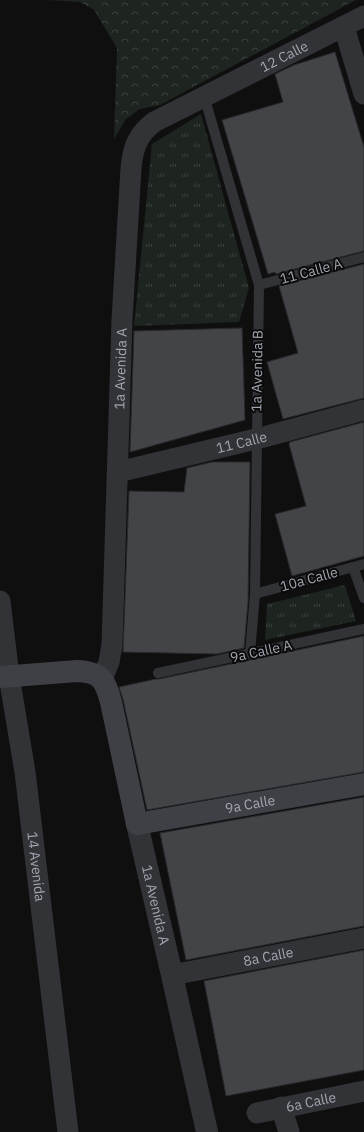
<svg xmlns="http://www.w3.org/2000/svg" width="364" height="1132" font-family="'IBM Plex Sans',sans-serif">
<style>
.forest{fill:url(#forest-crowns)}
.park{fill:url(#park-tufts)}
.building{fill:#434448;stroke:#29292c}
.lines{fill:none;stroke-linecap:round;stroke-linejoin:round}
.service{stroke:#323337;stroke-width:10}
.minor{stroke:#323337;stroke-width:21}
.tertiary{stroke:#323337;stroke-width:22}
.secondary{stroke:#3f4045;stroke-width:22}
.labels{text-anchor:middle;stroke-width:4;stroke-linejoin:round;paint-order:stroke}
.street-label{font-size:14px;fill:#a2a5b0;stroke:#0a0a0b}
</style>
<defs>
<pattern id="forest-crowns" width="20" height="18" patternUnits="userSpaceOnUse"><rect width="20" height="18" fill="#1e241f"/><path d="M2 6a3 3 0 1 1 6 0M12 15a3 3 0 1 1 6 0" fill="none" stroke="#3c413d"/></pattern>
<pattern id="park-tufts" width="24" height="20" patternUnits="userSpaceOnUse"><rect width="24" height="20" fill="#1e241f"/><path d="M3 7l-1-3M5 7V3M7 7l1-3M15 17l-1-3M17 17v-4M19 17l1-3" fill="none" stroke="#3c413d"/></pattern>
</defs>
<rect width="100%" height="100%" fill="#0f0f10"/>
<path class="forest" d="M48,0H356L160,105L140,109L126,119L114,139L117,48L94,10L80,2Z"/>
<g class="park">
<path d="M201,114L249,288L239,322L134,326L152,144Z"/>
<path d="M345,585L356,621L265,640L267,604Z"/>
</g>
<g class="building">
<path d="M335,52L364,147V251L276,274L275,272L268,274L222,120L283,102L275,74L294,65Z"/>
<path d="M364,264V398L283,419L267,362L298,353L279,286Z"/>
<path d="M242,328L245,420L130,452L134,331Z"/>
<path d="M364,422V556L292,576L275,514L306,506L289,444L290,442Z"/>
<path d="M212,462H250L248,602L244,648L217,654L123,652L129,491L184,492L187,468Z"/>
<path d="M364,636V772L147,810L123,699L119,687L156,679H159Z"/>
<path d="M364,797V926L186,960L160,833Z"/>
<path d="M364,950V1070L226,1096L204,981Z"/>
</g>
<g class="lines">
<g class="service">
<path d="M204,96L259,285L255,594L250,653"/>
<path d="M259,285L364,257"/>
<path d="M353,567L364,598"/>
<path d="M255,594L364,564"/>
<path d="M158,673L364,629"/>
</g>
<g class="minor">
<path d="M344,27L364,94"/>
<path id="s1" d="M118,472L256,439L364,410"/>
<path id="s2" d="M0,601L9,676L25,772L68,1132"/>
<path id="s3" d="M102,679L109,662L112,645L122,320L131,168C133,148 137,135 154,122L364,16"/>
<path id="s4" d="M172,975L364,938"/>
<path d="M281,1107L289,1132"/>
<path id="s5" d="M257,1113L364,1091"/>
</g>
<path class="tertiary" id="s6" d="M137,824L172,975L207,1132"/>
<path class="secondary" id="s7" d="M0,677L77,671C101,672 105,680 111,702L137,824L364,784"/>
</g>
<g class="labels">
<g class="street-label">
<text dy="5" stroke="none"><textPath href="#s3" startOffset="712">12 Calle</textPath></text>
<text transform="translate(311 271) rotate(-15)" y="5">11 Calle A</text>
<text dy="5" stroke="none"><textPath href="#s3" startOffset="312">1a Avenida A</textPath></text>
<text transform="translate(257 371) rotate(-89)" y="5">1a Avenida B</text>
<text dy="5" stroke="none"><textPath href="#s1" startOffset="127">11 Calle</textPath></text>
<text transform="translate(309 579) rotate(-15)" y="5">10a Calle</text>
<text transform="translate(261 651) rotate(-12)" y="5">9a Calle A</text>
<text dy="5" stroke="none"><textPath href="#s7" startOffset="368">9a Calle</textPath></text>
<text dy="5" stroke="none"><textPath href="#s2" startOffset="268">14 Avenida</textPath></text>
<text dy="5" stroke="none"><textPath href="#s6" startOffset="83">1a Avenida A</textPath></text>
<text dy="5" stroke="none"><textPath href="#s4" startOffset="98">8a Calle</textPath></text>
<text dy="5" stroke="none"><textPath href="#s5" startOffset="55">6a Calle</textPath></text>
</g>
</g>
</svg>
